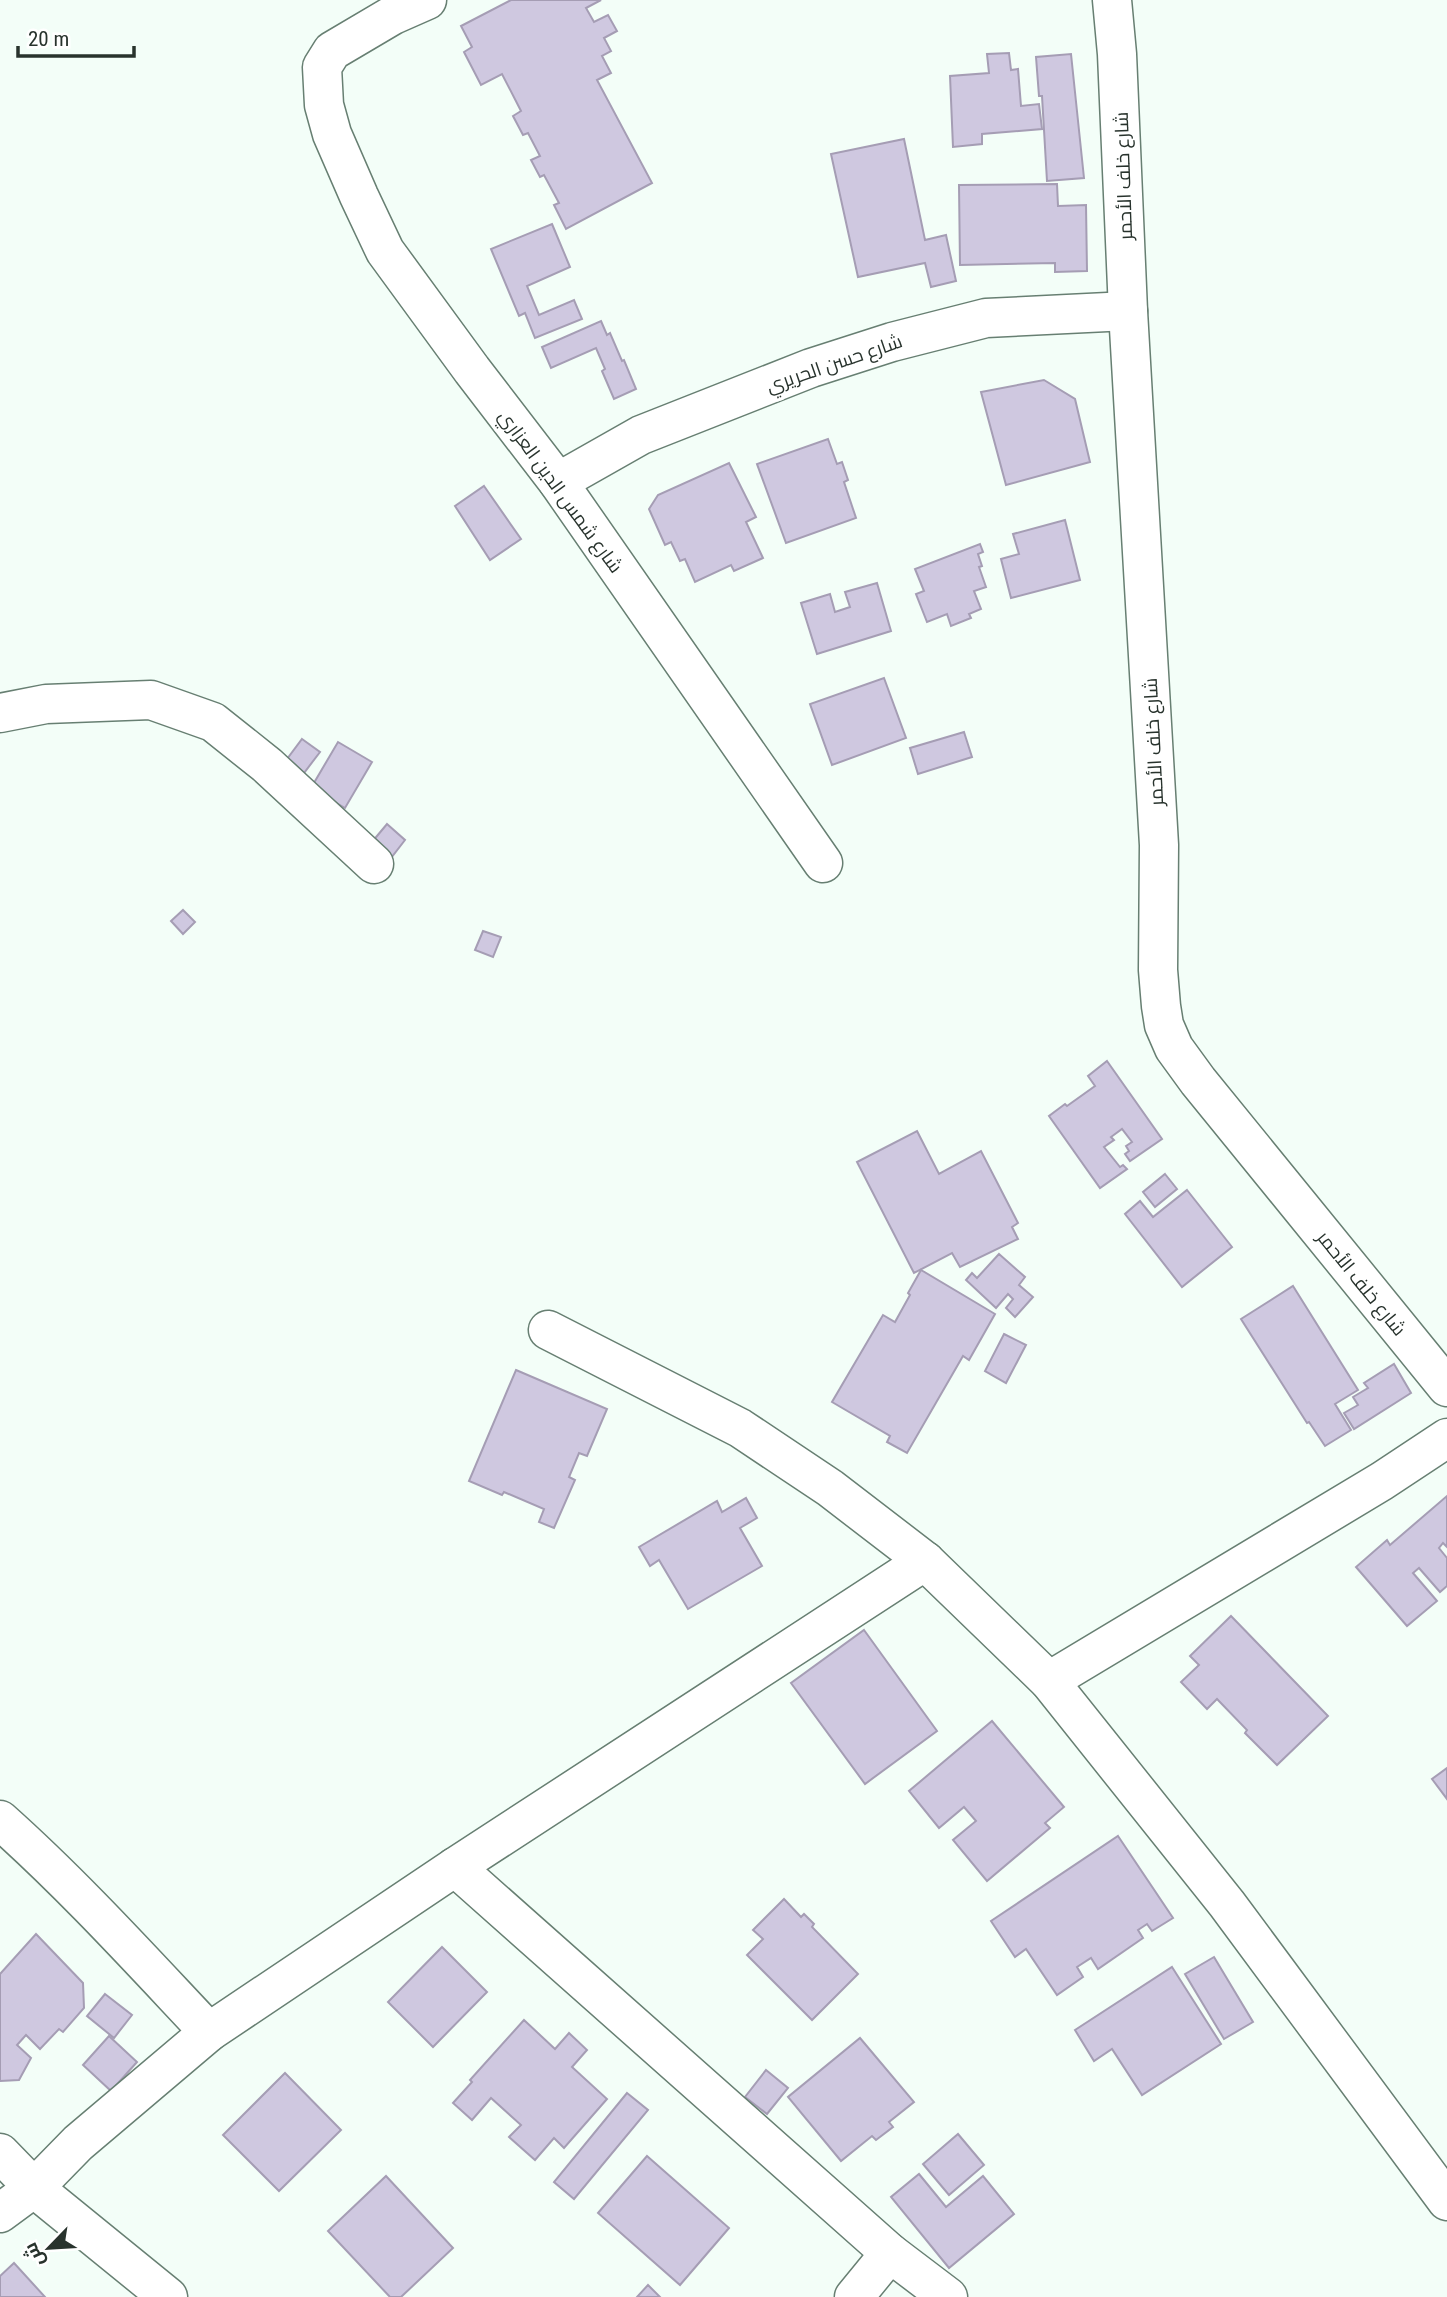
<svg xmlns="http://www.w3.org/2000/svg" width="1447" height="2297" font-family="'Roboto Condensed',Cairo,sans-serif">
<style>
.building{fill:#cfc8e0;stroke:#a59db4;stroke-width:2}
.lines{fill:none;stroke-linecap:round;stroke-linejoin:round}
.minor-casing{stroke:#677f72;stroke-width:41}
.minor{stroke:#fff;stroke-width:38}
.labels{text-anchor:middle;stroke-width:6;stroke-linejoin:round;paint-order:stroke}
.street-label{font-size:19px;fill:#28332d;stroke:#fff}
</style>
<rect width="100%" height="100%" fill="#f3fef8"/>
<g class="building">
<path d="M511,0H601L586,8L594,22L608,15L617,31L604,38L611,51L602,56L611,73L597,80L652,183L566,229L554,205L559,203L544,175L540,177L531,160L540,156L528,133L523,135L513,116L521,111L502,74L481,85L464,52L472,47L461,26Z"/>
<path d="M1009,53L1011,70L1018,69L1021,106L1039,104L1042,129L982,134V144L953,147L950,76L989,73L987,54Z"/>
<path d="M1071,54L1084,178L1047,181L1042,96H1039L1036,57Z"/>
<path d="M904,139L925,240L946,235L956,281L931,287L925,263L858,277L831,154Z"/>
<path d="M1057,184L1058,206L1086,205L1087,271L1055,272V263L960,265L959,185Z"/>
<path d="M552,224L570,267L527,286L539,315L574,300L582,319L535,338L525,313L519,316L491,249Z"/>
<path d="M601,321L607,335L610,333L622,361L624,360L636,389L614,399L602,371L605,369L596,348L551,368L542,347Z"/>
<path d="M1044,380L1075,399L1090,462L1006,485L981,392Z"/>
<path d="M828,439L837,464L842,462L848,480L844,482L856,518L786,543L757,464Z"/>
<path d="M729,463L756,517L746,522L763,558L734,571L731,565L695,582L685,559L680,561L671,542L665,545L649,509L658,495Z"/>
<path d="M484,486L521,539L490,560L455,506Z"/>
<path d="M1065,520L1080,580L1011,598L1001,559L1019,554L1013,534Z"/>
<path d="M980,544L983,552L978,554L982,566L979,567L986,587L974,591L981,609L969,614L971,618L951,626L947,614L927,622L916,594L924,591L915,569Z"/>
<path d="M877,583L891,631L817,654L801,603L830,594L835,612L850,607L845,592Z"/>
<path d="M884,678L906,738L832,765L810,704Z"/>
<path d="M964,732L972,757L918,774L910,748Z"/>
<path d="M302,739L320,752L304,773L287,759Z"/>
<path d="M338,742L372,762L345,808L311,788Z"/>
<path d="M387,824L405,840L391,858L372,842Z"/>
<path d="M183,910L195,922L183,934L171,921Z"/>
<path d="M483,931L501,937L493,957L475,950Z"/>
<path d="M1107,1061L1162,1139L1130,1161L1125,1154L1129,1151L1126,1146L1132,1142L1122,1129L1111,1137L1114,1140L1104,1147L1120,1167L1123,1165L1127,1169L1100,1188L1049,1116L1065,1104L1067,1106L1095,1086L1088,1076Z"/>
<path d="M917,1131L939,1174L981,1151L1018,1223L1012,1227L1018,1239L960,1267L952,1253L914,1273L857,1162Z"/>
<path d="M1165,1174L1177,1189L1155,1207L1143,1192Z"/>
<path d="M1187,1190L1232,1247L1182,1287L1125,1214L1140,1201L1153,1217Z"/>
<path d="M999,1254L1025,1277L1019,1285L1033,1297L1015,1317L1006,1308L1013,1299L1008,1294L996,1308L966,1280L972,1273L977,1278Z"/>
<path d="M921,1270L995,1314L969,1360L963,1356L907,1453L887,1442L890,1436L832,1402L883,1315L895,1322L910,1295L908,1293Z"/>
<path d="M1293,1286L1358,1390L1335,1404L1351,1430L1325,1446L1309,1422L1307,1423L1241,1319Z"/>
<path d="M1004,1334L1026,1345L1006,1383L985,1371Z"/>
<path d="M1394,1364L1411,1393L1354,1429L1344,1413L1358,1405L1353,1397L1368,1388L1364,1383Z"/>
<path d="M516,1370L607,1409L587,1456L579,1453L569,1477L575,1480L554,1528L539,1522L544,1509L504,1492L502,1495L469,1481Z"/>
<path d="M1447,1496V1547L1443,1543L1439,1548L1447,1558V1586L1440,1592L1419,1568L1413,1573L1437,1601L1407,1626L1356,1567L1387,1540L1390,1545Z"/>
<path d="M746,1498L757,1518L740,1528L762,1566L688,1609L659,1560L650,1566L639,1547L717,1501L722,1512Z"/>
<path d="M1231,1616L1328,1716L1277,1765L1245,1733L1247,1730L1217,1699L1207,1709L1181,1682L1199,1665L1190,1656Z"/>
<path d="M864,1630L937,1731L865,1784L791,1683Z"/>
<path d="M992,1721L1064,1807L1045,1823L1050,1828L987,1881L953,1840L976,1821L964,1807L939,1828L909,1791Z"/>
<path d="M1447,1768V1799L1432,1779Z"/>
<path d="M1118,1836L1173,1918L1152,1931L1147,1924L1138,1930L1143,1938L1098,1969L1091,1958L1077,1967L1083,1977L1057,1995L1026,1949L1015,1957L991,1921Z"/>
<path d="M784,1899L801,1917L804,1914L814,1924L812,1927L858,1974L812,2020L747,1955L763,1939L753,1930Z"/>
<path d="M36,1934L83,1983L84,2008L63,2032L59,2029L40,2049L26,2035L17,2045L31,2058L19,2080L0,2081V1974Z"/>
<path d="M442,1947L487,1992L433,2047L388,2002Z"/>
<path d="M1214,1957L1253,2022L1224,2039L1185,1974Z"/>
<path d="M1172,1967L1221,2044L1142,2095L1112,2049L1094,2061L1075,2030Z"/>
<path d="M105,1994L132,2015L114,2038L87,2016Z"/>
<path d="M524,2020L555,2049L569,2033L587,2050L572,2067L607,2099L564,2148L554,2138L535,2160L509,2137L521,2125L491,2098L472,2120L453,2103L472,2082L470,2080Z"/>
<path d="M109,2036L137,2062L111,2091L83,2065Z"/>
<path d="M860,2038L914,2102L889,2122L893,2127L876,2140L872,2136L841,2161L788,2097Z"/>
<path d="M766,2070L788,2088L767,2114L745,2097Z"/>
<path d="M285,2073L341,2130L279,2191L223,2135Z"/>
<path d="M627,2093L648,2110L574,2199L554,2182Z"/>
<path d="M958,2134L984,2165L949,2195L923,2164Z"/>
<path d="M647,2156L729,2228L680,2285L598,2213Z"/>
<path d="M919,2174L946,2207L983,2176L1014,2214L949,2268L891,2197Z"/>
<path d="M386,2176L453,2248L401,2297H390L328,2231Z"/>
<path d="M14,2263L45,2297H0V2276Z"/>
<path d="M648,2285L660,2297H637Z"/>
</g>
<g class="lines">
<defs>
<g id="minor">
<path d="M427,0L393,15L332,51L322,67L324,105L332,134L359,196L385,251L472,370L558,482L823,863"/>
<path d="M1112,0L1117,54L1128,311L1159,845L1158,970L1161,1006L1164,1025L1174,1048L1198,1081L1447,1387"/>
<path d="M558,482L641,435L811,368L892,342L986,318L1128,311"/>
<path d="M0,713L46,704L151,700L213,722L267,765L374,864"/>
<path d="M548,1330L740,1428L830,1488L925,1561L1049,1681L1227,1904L1447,2201"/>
<path d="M1049,1681L1382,1481L1447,1438"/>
<path d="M0,1820C74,1886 141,1960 209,2032"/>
<path d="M455,1867L890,2253L948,2297"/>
<path d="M0,2153L34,2188L168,2297"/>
<path d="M0,2213L34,2188L78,2143L209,2032L455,1867L925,1561"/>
<path d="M854,2297L890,2253"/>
</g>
</defs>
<use href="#minor" class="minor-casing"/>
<use href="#minor" class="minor"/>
</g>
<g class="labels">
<g class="street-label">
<text transform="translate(1123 176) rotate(-92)" y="7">شارع خلف الأحمر</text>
<text transform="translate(834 363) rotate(-19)" y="7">شارع حسن الحريري</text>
<text transform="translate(561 491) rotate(54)" y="7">شارع شمس الدين العزاري</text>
<text transform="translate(1153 742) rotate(-93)" y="7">شارع خلف الأحمر</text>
<text transform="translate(1362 1283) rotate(51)" y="7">شارع خلف الأحمر</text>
</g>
</g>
<g transform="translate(49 2248) rotate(245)" stroke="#ffffff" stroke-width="5" paint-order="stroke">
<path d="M0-5L12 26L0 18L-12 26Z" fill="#28332d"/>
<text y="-10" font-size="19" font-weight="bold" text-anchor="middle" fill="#28332d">ش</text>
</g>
<path d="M18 46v10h116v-10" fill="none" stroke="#28332d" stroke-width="3.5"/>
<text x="28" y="46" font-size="21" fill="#28332d" stroke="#ffffff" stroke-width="5" paint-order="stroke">20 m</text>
</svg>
